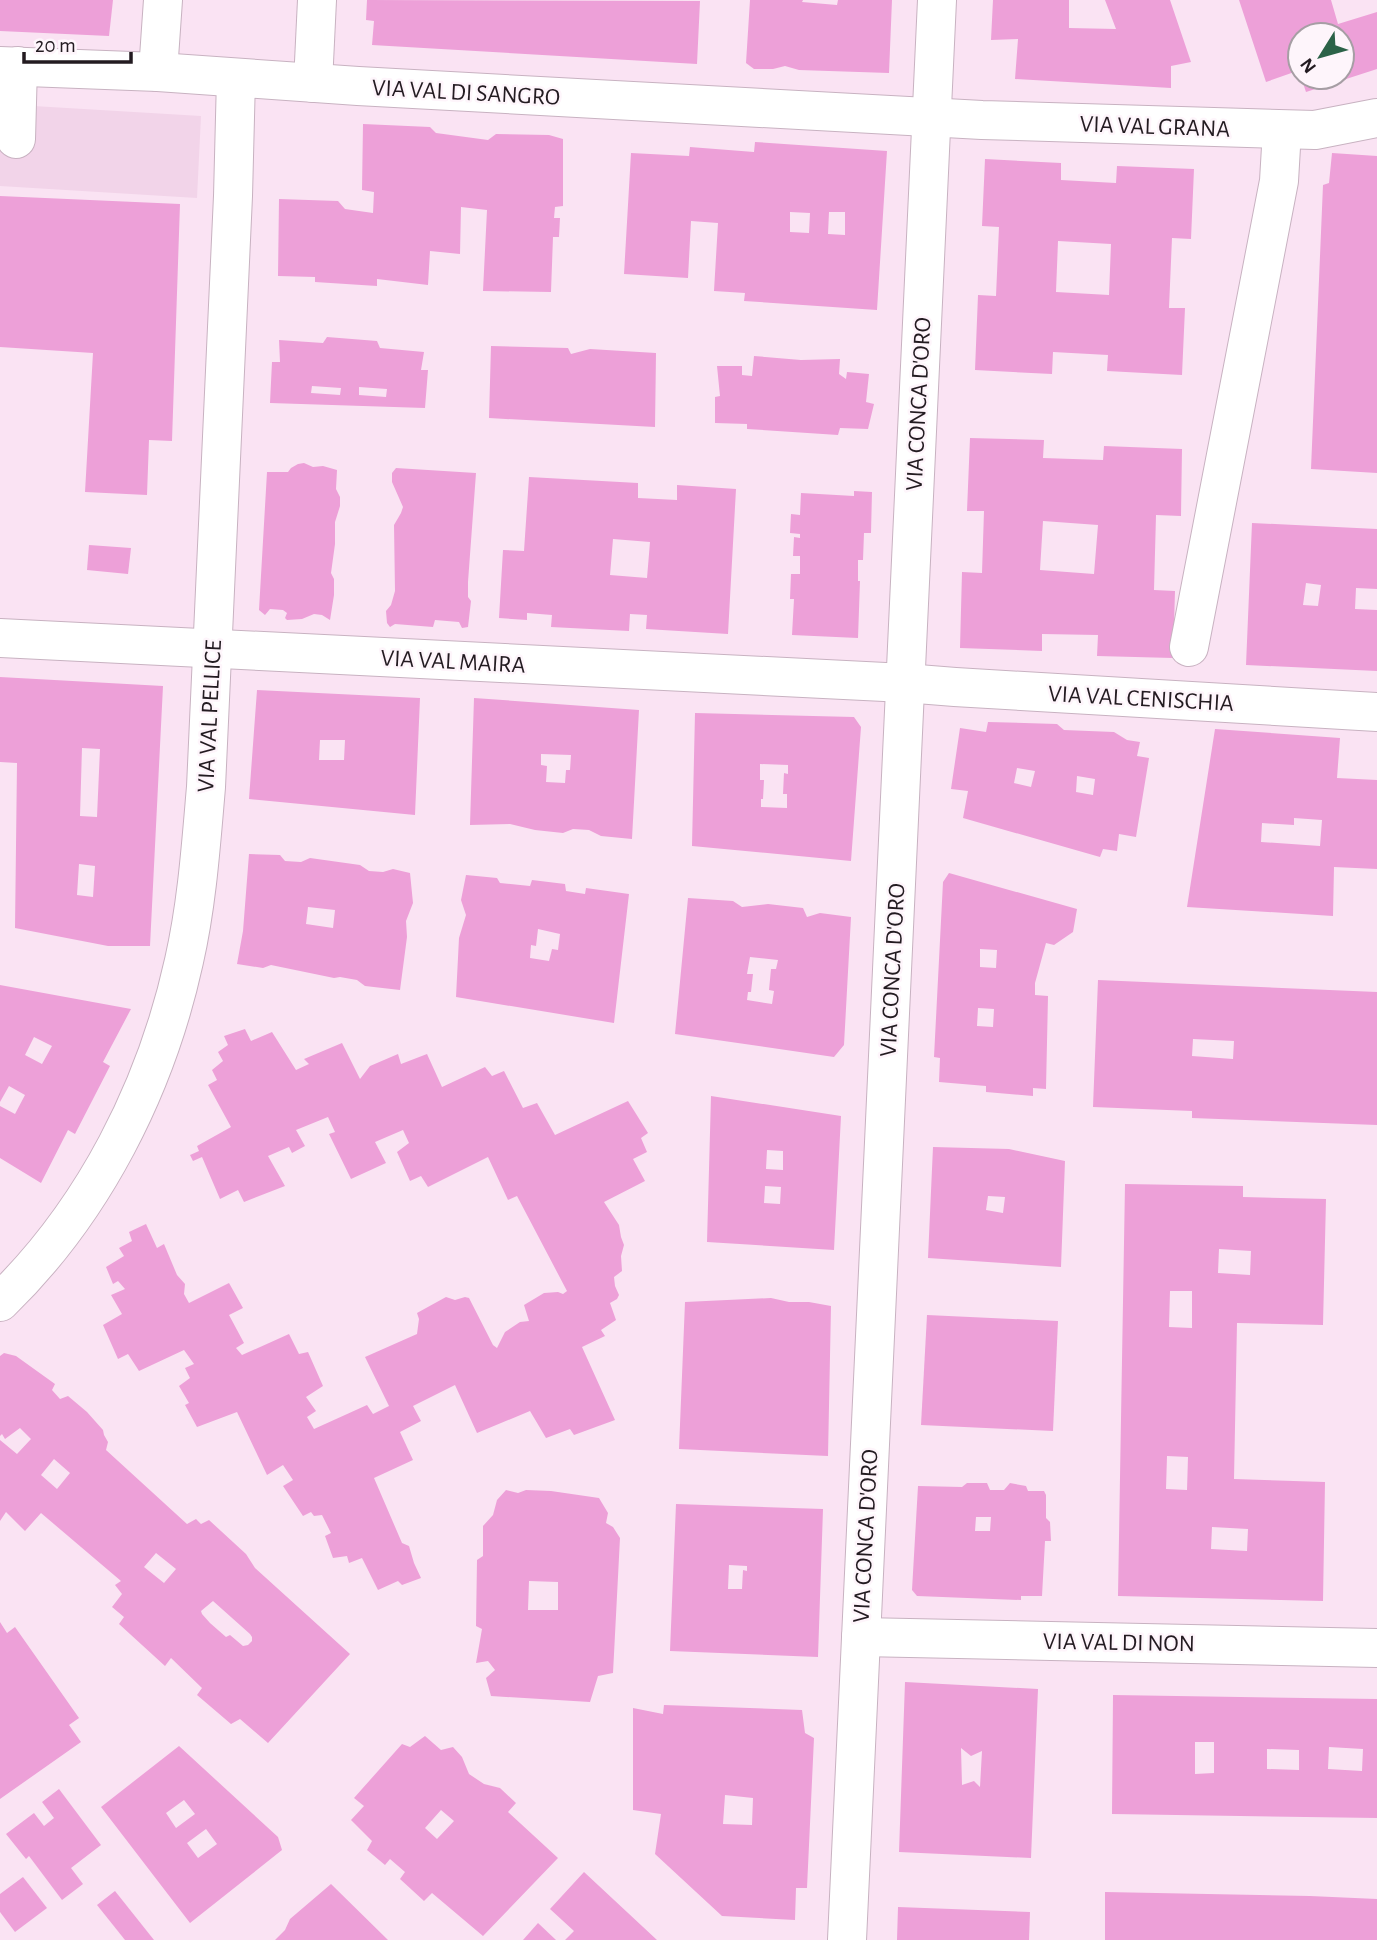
<svg xmlns="http://www.w3.org/2000/svg" width="1377" height="1940" font-family="'Alegreya Sans',sans-serif">
<style>
.built{fill:#f2d4e9}
.building{fill:#eda0d8;fill-rule:evenodd}
.lines{fill:none;stroke-linecap:round;stroke-linejoin:round}
.minor-casing{stroke:#c8b2c1;stroke-width:40}
.minor{stroke:#fff;stroke-width:38}
.labels{text-anchor:middle;stroke-width:5;stroke-linejoin:round;paint-order:stroke}
.street-label{font-size:24px;fill:#231b21;stroke:#fef5fb}
</style>
<rect width="100%" height="100%" fill="#fae3f3"/>
<path class="built" d="M0,104L201,116L197,198L0,186Z"/>
<g class="building">
<path d="M0,0H113L109,36L0,31Z"/>
<path d="M367,0L700,1L697,64L372,45L374,21L366,20Z"/>
<path d="M750,0H803L802,2L837,5L838,0H892L889,73L799,70L785,66L773,69H754L746,63Z"/>
<path d="M993,0H1069V28L1116,29L1105,0H1170L1191,62L1171,66V88L1015,79L1018,39L991,40Z"/>
<path d="M1239,0H1331L1338,24L1377,12V69L1306,92L1301,77H1342V35H1300V70L1266,82Z"/>
<path d="M363,124L430,127L436,133L488,140L496,134L549,135L563,139V206L555,207L554,218H560L559,237H553L551,292L483,291L487,210L461,207L460,254L430,251L428,285L377,279V286L315,282V277L278,276L279,199L338,201L345,209L373,213L374,192L362,190Z"/>
<path d="M755,142L887,151L877,310L744,301L745,293L714,291L718,223L691,221L688,278L624,274L631,153L689,156L690,147L754,152ZM790,212L810,213L809,233L790,232ZM829,212H845V235L828,234Z"/>
<path d="M1332,153L1377,156V473L1311,469L1323,185L1329,183Z"/>
<path d="M985,159L1061,163V180L1116,183L1117,166L1194,169L1191,239L1172,238L1169,308H1185L1182,375L1107,371L1108,355L1053,352L1052,374L975,370L978,295L996,296L999,227L982,226ZM1058,241L1111,244L1109,295L1056,292Z"/>
<path d="M0,196L180,204L172,441L149,440L147,495L85,492L93,353L0,347Z"/>
<path d="M327,337L377,341L380,348L424,352L421,370H428L425,408L270,403L272,362H280L279,340L323,343ZM312,386L341,388L340,395L311,393ZM359,387L387,389L386,397L359,395Z"/>
<path d="M491,346L568,348L571,354L590,349L656,353L655,427L489,418Z"/>
<path d="M754,356L801,360L840,359L839,374L846,379L847,372L869,374L866,402L874,404L868,429L840,428L838,435L747,429V424L715,423V397L720,396L717,366H742V375L752,376Z"/>
<path d="M970,438L1044,440L1043,458L1103,460L1104,446L1182,449L1181,516L1156,515L1154,590L1175,591L1173,658L1097,656L1098,635L1042,634V651L960,648L962,572L982,573L984,511H967ZM1043,521L1098,525L1094,574L1040,570Z"/>
<path d="M304,463L313,467L323,466L337,470L336,489L340,497V506L335,522V544L331,573L334,579V595L330,620L322,615L314,614L302,619L287,620L285,618L287,613L283,610L270,609L265,615L259,610L267,472H288L291,468L298,464Z"/>
<path d="M396,468L476,473L468,582V597L471,601L468,627L462,628L459,622L435,620L433,627L395,624L390,627L387,623L386,611L391,605L395,591L394,525L401,513L403,507L392,482V473Z"/>
<path d="M529,477L638,483V498L677,500V485L736,489L728,634L646,629L647,615L630,614L629,631L551,627L552,615L527,613V620L499,618L503,550L524,551ZM613,539L650,542L647,578L610,575Z"/>
<path d="M854,491L872,492L871,533H864L863,560H858V581H860L858,638L792,635L794,599H790L791,574H800V556H793L794,537L800,538V534L790,533L791,514L800,515L801,493L854,496Z"/>
<path d="M1252,523L1377,529V589L1356,588L1355,609L1377,610V671L1246,665ZM1306,583L1321,585L1318,606L1303,605Z"/>
<path d="M89,545L131,548L128,574L87,570Z"/>
<path d="M0,677L163,686L150,946H108L15,928L17,763L0,762ZM82,748L100,749L97,817L80,816ZM79,864L95,866L93,897L77,895Z"/>
<path d="M257,690L420,698L415,815L249,799ZM320,740H345L344,760H319Z"/>
<path d="M474,698L639,710L632,839L601,836L589,830L573,829L563,833L535,830L510,824L470,825ZM541,754L571,755L570,770H566L565,783L546,782L547,766L541,765Z"/>
<path d="M695,713L854,717L861,727L851,861L692,846ZM760,764L788,765V774L784,773L783,794H787V808L761,807V799H763L764,780H760Z"/>
<path d="M988,722L1057,724L1064,730L1114,732L1127,740L1140,742L1137,756L1149,758L1136,837L1119,834L1117,851L1103,849L1100,857L963,818L968,791L951,789L960,728L986,732ZM1017,768L1035,771L1031,787L1014,783ZM1077,776L1095,779L1093,795L1076,792Z"/>
<path d="M1215,729L1340,738L1337,778L1377,780V869L1334,867L1333,916L1187,907ZM1294,818L1322,820L1320,846L1261,842L1262,823L1294,825Z"/>
<path d="M249,854L280,855L285,861L301,862L310,858L360,865L369,871L383,872L393,869L410,873L413,903L406,921L407,937L400,990L365,986L357,980L340,977L334,978L271,965L263,968L237,964L243,931ZM308,907L335,910L333,928L306,924Z"/>
<path d="M949,873L1077,909L1073,932L1054,945L1046,943L1035,983V995L1048,996L1046,1089L1033,1088V1096L986,1092V1086L939,1082L940,1058L934,1057L943,882ZM980,949L997,950L996,968L980,967ZM978,1008L994,1009L993,1027L977,1026Z"/>
<path d="M466,875L497,878L500,883L530,886L532,880L565,884L566,891L585,894L586,888L629,894L614,1023L456,997L459,938L466,915L461,900ZM538,929L560,934L558,950L552,949L549,961L530,958L531,945L536,946Z"/>
<path d="M688,898L733,901L742,907L768,904L803,908L807,917L820,913L851,917L844,1045L834,1057L675,1034ZM750,957L778,960L776,969H771L769,990L774,991L772,1004L747,1000L748,992H751L753,974H747Z"/>
<path d="M1098,980L1377,992V1125L1192,1118V1111L1093,1107ZM1193,1039L1234,1041L1233,1059L1192,1056Z"/>
<path d="M0,985L131,1009L103,1062L110,1066L75,1134L68,1130L41,1183L0,1158V1106L15,1114L25,1095L9,1086L0,1102ZM34,1037L52,1046L42,1064L25,1055Z"/>
<path d="M245,1029L251,1041L272,1032L296,1070L309,1064L304,1059L342,1043L360,1079L370,1066L398,1054L401,1064L427,1054L442,1087L485,1067L492,1076L504,1071L523,1108L537,1103L555,1135L628,1101L648,1133L641,1138L647,1152L633,1159L645,1181L604,1202L619,1225L621,1237L624,1245L621,1256L622,1271L614,1277L615,1286L619,1295L617,1299L610,1303L616,1320L601,1330L605,1336L582,1347L615,1420L574,1435L570,1429L546,1438L530,1411L477,1433L455,1385L413,1406L421,1421L400,1432L413,1460L374,1478L402,1543L409,1546L414,1563L421,1578L402,1585L398,1581L378,1590L362,1558L349,1563L347,1556L333,1558L325,1536L331,1533L322,1515L314,1516L311,1512L303,1516L283,1486L293,1480L283,1465L267,1475L237,1412L197,1427L185,1405L189,1403L179,1386L190,1378L185,1368L194,1364L184,1350L139,1371L128,1354L118,1359L103,1325L122,1314L111,1295L125,1289L118,1281L113,1284L106,1267L124,1256L119,1248L132,1241L129,1232L146,1224L157,1248L164,1244L177,1275L185,1284L184,1294L189,1303L229,1283L243,1308L229,1315L244,1343L236,1348L242,1355L289,1334L299,1354L308,1352L323,1386L306,1397L316,1411L307,1417L314,1429L367,1405L373,1414L389,1406L365,1357L417,1334L419,1319L417,1313L446,1297L455,1300L465,1297L469,1298L493,1345L497,1348L505,1332L520,1322L529,1321L524,1305L544,1293L558,1292L563,1294L567,1291L517,1196L508,1200L488,1157L428,1187L421,1176L410,1181L397,1152L409,1143L403,1130L375,1142L386,1163L351,1179L329,1134L335,1132L328,1117L296,1130L305,1146L292,1153L289,1147L268,1156L285,1186L244,1202L238,1190L220,1199L202,1157L193,1161L190,1155L199,1151L197,1146L231,1127L208,1085L217,1080L212,1070L223,1061L218,1052L228,1045L224,1036Z"/>
<path d="M711,1096L841,1116L834,1250L707,1242ZM767,1150L783,1151V1170L766,1169ZM765,1186L781,1187L780,1204L764,1203Z"/>
<path d="M933,1147L1009,1149L1065,1161L1061,1267L928,1258ZM988,1196L1005,1197L1003,1213L986,1210Z"/>
<path d="M1125,1184L1243,1186V1197L1326,1199L1323,1325L1237,1323L1234,1479L1325,1482L1323,1601L1118,1596ZM1219,1249L1251,1251L1250,1275L1218,1273ZM1170,1291H1192V1328L1169,1327ZM1167,1456L1188,1457L1187,1490L1166,1489ZM1212,1527L1248,1529L1247,1551L1211,1549Z"/>
<path d="M771,1298L789,1302H809L831,1306L828,1456L679,1449L685,1302Z"/>
<path d="M927,1315L1058,1321L1053,1431L921,1425Z"/>
<path d="M4,1353L16,1356L55,1384L52,1390L60,1399L68,1396L87,1412L103,1430L104,1435L108,1442L106,1450L187,1524L196,1519L201,1524L209,1520L246,1554L255,1568L350,1654L268,1743L240,1719L231,1724L197,1695L202,1688L171,1658L165,1666L119,1624L124,1617L112,1607L122,1594L115,1585L121,1581L41,1513L25,1531L6,1512L0,1521V1440L17,1454L31,1439L20,1428L5,1439L2,1434L0,1436V1356ZM54,1459L70,1473L57,1489L41,1475ZM156,1553L176,1569L164,1583L144,1567ZM213,1601L250,1634L252,1637V1641L248,1645L243,1646L230,1635L226,1637L210,1623L202,1614L201,1611Z"/>
<path d="M967,1483H987L990,1490H1004L1010,1483L1026,1486L1028,1491H1044L1046,1495V1518L1050,1522L1051,1541H1045L1042,1596H1021V1600L917,1596L912,1590L918,1486L962,1487ZM976,1517H991L990,1531H975Z"/>
<path d="M506,1490L518,1493L526,1490L551,1491L599,1498L608,1513L606,1523L613,1527L620,1538L613,1673L598,1676L590,1702L491,1696L486,1678L495,1670L488,1661L476,1663L482,1629L476,1626L477,1560L483,1556V1526L493,1515L497,1500ZM529,1581L558,1582V1610H528Z"/>
<path d="M676,1504L823,1509L818,1657L670,1651ZM729,1565L747,1566V1571L743,1570L742,1589H728Z"/>
<path d="M0,1622L7,1633L15,1627L79,1718L69,1725L81,1742L0,1799Z"/>
<path d="M905,1682L1038,1689L1031,1858L899,1852ZM961,1748L971,1756L982,1751L980,1787L974,1781L962,1785Z"/>
<path d="M1113,1695L1377,1699V1818L1112,1814ZM1195,1742H1214V1773L1195,1774ZM1329,1747L1363,1749L1362,1771L1328,1769ZM1267,1749L1299,1750V1770L1267,1769Z"/>
<path d="M664,1705L802,1710L805,1733L814,1738L807,1888H796L795,1920L722,1916L655,1854L661,1814L633,1810V1708L663,1714ZM725,1795L753,1798L752,1825L723,1824Z"/>
<path d="M425,1736L441,1750L453,1747L462,1757L469,1774L484,1784L500,1788L516,1803L508,1812L558,1858L483,1936L432,1893L424,1901L400,1879L405,1872L390,1859L385,1865L367,1850L372,1841L351,1820L364,1806L354,1798L402,1744L410,1747ZM441,1810L454,1821L437,1839L425,1828Z"/>
<path d="M179,1746L278,1837L282,1850L190,1923L101,1807ZM184,1800L195,1814L176,1828L166,1813ZM206,1829L217,1844L198,1858L187,1843Z"/>
<path d="M59,1789L101,1845L71,1868L83,1884L62,1900L29,1856L26,1859L6,1834L34,1813L44,1826L54,1818L42,1802Z"/>
<path d="M584,1872L657,1940H565L574,1931L550,1909Z"/>
<path d="M23,1877L47,1908L15,1932L0,1912V1894Z"/>
<path d="M331,1884L388,1940H275L285,1930L290,1919Z"/>
<path d="M115,1891L154,1940H125L97,1905Z"/>
<path d="M1105,1892L1310,1896L1377,1899V1940H1105Z"/>
<path d="M898,1907L1030,1912L1029,1940H897Z"/>
<path d="M538,1923L556,1940H523Z"/>
</g>
<g class="lines">
<defs>
<g id="minor">
<path d="M0,66L158,72L358,86L982,120L1315,130L1377,118"/>
<path d="M158,72L163,0"/>
<path d="M313,83L317,0"/>
<path d="M16,139L18,66"/>
<path d="M0,638L905,683L955,687L1377,712"/>
<path d="M1189,647L1279,181L1282,130"/>
<path d="M0,1302C94,1211 156,1088 184,961C197,904 201,845 206,787L233,196L236,78"/>
<path d="M861,1637L1377,1648"/>
<path d="M847,1940L937,0"/>
</g>
</defs>
<use href="#minor" class="minor-casing"/>
<use href="#minor" class="minor"/>
</g>
<g class="labels">
<g class="street-label">
<text transform="translate(466 92) rotate(3)" y="8">VIA VAL DI SANGRO</text>
<text transform="translate(1155 126) rotate(2)" y="8">VIA VAL GRANA</text>
<text transform="translate(918 404) rotate(-87)" y="8">VIA CONCA D'ORO</text>
<text transform="translate(453 661) rotate(3)" y="8">VIA VAL MAIRA</text>
<text transform="translate(1141 698) rotate(3)" y="8">VIA VAL CENISCHIA</text>
<text transform="translate(209 716) rotate(-87)" y="8">VIA VAL PELLICE</text>
<text transform="translate(892 970) rotate(-87)" y="8">VIA CONCA D'ORO</text>
<text transform="translate(865 1536) rotate(-87)" y="8">VIA CONCA D'ORO</text>
<text transform="translate(1119 1642) rotate(1)" y="8">VIA VAL DI NON</text>
</g>
</g>
<g transform="translate(1321 56) rotate(233)"><circle r="33" fill="#fef5fb" stroke="#a69ea4" stroke-width="2"/>
<path d="M0-5L12 26L0 18L-12 26Z" fill="#2c6248"/>
<text y="-10" font-size="19" font-weight="bold" text-anchor="middle" fill="#231b21">N</text>
</g>
<path d="M24 52v10h107v-10" fill="none" stroke="#231b21" stroke-width="3.5"/>
<text x="35" y="52" font-size="21" fill="#231b21" stroke="#fef5fb" stroke-width="5" paint-order="stroke">20 m</text>
</svg>
